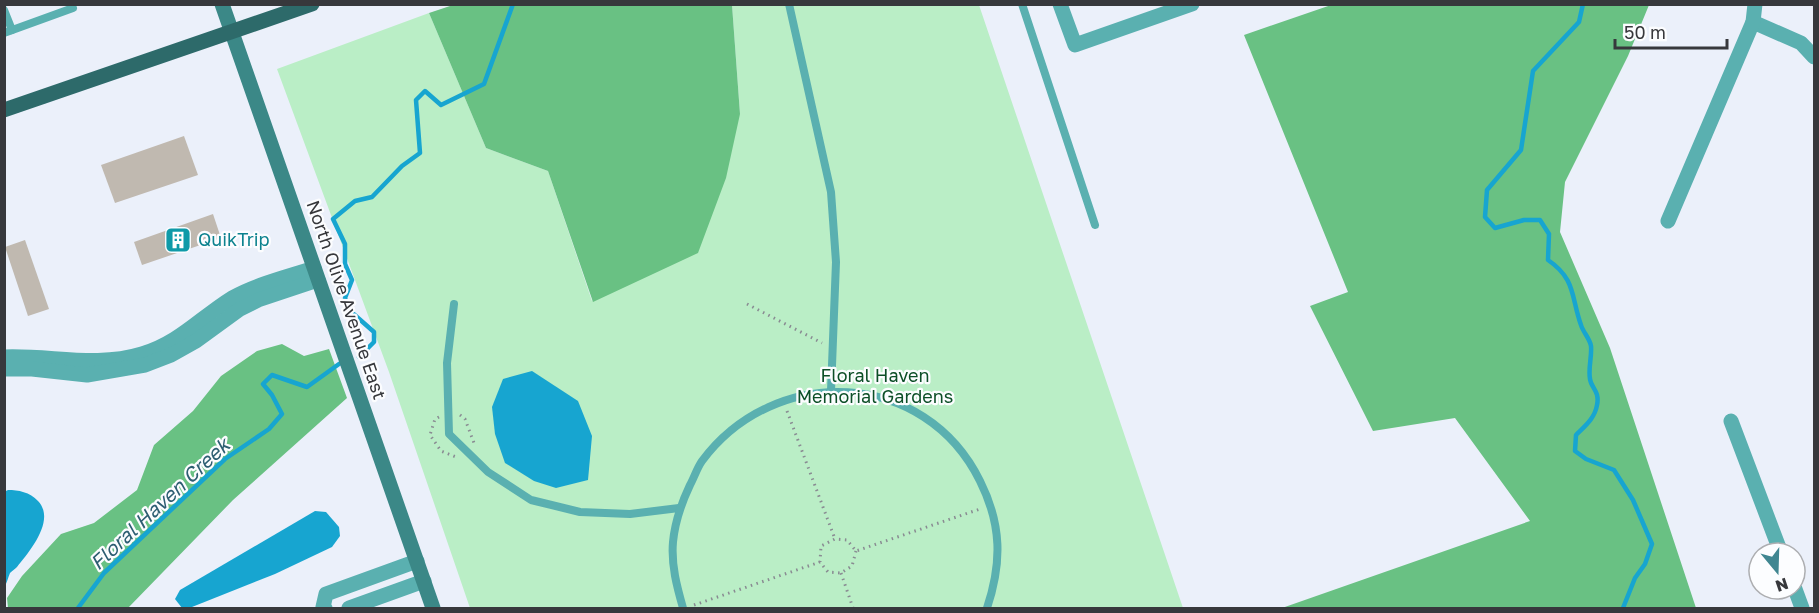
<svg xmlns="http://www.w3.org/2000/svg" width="1819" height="613" font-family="'Golos Text',sans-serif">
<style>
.green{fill:#baeec6}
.forest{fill:#69c183}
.water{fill:#17a5d0}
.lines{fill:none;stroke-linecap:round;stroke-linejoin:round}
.stream{stroke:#17a5d0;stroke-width:4.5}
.building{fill:#c0b9b0}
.path{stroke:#898b92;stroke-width:3;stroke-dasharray:1.5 4.5;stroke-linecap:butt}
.lane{stroke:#5ab0b0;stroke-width:8}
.street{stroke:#5ab0b0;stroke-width:15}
.secondary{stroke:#3b8887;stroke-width:15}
.primary{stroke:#2d6a6a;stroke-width:15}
.labels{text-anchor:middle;stroke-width:4.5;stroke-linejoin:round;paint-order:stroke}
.culture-label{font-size:18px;fill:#0d838f;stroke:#fcfdff;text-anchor:start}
.street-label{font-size:18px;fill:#37383c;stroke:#fcfdff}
.park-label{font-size:18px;fill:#0c4f27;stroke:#fcfdff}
.water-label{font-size:20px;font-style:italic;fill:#2d5e72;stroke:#fcfdff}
</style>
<rect width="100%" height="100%" fill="#ebf0fa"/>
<path class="green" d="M732,5H979L1183,608H470L389,372L277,69L429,13L486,148L548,171L592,301L740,114Z"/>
<g class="forest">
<path d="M456,4L732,5L740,114L726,178L698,253L593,302L548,171L486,148L429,13Z"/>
<path d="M1334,4L1649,5L1628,56L1565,182L1560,232L1610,348L1696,608H1282L1530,521L1455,418L1373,431L1310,306L1348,292L1244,35Z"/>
<path d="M282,344L304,356L329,349L347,398L233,500L128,608H8L7,598L22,576L61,534L94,523L137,490L154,445L193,411L221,376L257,351Z"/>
</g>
<g class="water">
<path d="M532,371L578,401L592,436L588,480L556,488L534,481L505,463L495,434L492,407L503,379Z"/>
<path d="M8,490C18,490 30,492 38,501C56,520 30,551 17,567C15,569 12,571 10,573C8,578 7,582 5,586L4,492Z"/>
<path d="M315,511L326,512L339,527L340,536L332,547L275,574L192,607L182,608L175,599L180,590Z"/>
</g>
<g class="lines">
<g class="stream">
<path d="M1583,4L1579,22L1533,71L1521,150L1487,190L1485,217L1495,228L1524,220H1540L1549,234L1548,260C1576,279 1571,297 1581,325C1583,332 1590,339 1591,346C1592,357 1588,368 1590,379C1591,388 1600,391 1597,405C1595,418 1585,426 1576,435L1575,451L1586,459L1614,470L1633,500L1652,544L1645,564L1635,578L1623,608"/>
<path d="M359,357L374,342V332L349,310L345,298L352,280L345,264V244L333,219L355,201L372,197L402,166L420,153L416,100L425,91L441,105L484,84L513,4"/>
<path d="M78,608L104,573L225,459L269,429L282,414L272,395L263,384L272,375L307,387L339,364"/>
</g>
</g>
<g class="building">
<path d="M184,136L198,175L115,203L101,165Z"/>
<path d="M213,214L221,238L142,265L134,242Z"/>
<path d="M25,240L49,309L28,316L5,247Z"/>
</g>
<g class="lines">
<g class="path">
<path d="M747,304L822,343"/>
<path d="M787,411L835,539"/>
<path d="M460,415L465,419L474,443"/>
<path d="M439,417L435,419L430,435L441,451L456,457"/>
<path d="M856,551L852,566L841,573L828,572L820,562L821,546L835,539L847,540L856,551L980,509"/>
<path d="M841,573L853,608"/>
<path d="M694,605L820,562"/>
</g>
<g class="lane">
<path d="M789,4L831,192L836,262L831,391"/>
<path d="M1022,4L1095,225"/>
<path d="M4,10L12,30"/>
<path d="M4,33L73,8L71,4"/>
<path d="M454,304L447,363L449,434L488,472L531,500L580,512L630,514L679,508"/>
<path d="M683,608C677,587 671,565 673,542C675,521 681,504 690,485C694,478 697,468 702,461C775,363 925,369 980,481C1002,525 1002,563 987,608"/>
</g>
<g class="street">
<path d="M1060,4L1075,45L1192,4"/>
<path d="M1753,22L1801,43L1814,57"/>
<path d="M1668,221L1753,22L1755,4"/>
<path d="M4,357C51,355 96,368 142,354C179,343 200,318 232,298C257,284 287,277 314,268"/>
<path d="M4,369H32L87,375L145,365L171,355L196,341L240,309L258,300L318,280"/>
<path d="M1731,421L1781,553"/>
<path d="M1795,589L1802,608"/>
<path d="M325,608L323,607L326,594L417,561"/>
<path d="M349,608L424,581"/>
</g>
<path class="secondary" d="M222,4L433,608"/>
<path class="primary" d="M4,110L312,4"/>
</g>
<defs>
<symbol id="building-square" viewBox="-11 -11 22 22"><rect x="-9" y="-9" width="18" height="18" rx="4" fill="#0f9aa8" stroke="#fcfdff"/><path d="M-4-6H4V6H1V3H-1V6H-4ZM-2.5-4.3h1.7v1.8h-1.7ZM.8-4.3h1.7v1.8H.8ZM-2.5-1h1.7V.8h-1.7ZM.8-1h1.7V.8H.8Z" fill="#fff"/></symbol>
</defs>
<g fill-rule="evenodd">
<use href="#building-square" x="163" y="225" width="30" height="30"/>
</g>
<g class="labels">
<g class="culture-label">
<text x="198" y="246">QuikTrip</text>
</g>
<g class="street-label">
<text transform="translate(346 300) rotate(71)" y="6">North Olive Avenue East</text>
</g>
<g class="park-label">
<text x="875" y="382">Floral Haven<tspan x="875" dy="21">Memorial Gardens</tspan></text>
</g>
<g class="water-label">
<text transform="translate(160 504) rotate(-43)" y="7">Floral Haven Creek</text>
</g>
</g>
<rect width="1819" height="613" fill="none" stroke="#37383c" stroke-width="12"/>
<g transform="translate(1777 571) rotate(161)"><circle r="28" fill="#fcfdff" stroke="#adaeb1" stroke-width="1.5"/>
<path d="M0-4.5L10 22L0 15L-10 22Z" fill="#408691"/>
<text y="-9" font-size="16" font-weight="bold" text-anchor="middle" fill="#37383c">N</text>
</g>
<path d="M1615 39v9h112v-9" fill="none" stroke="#37383c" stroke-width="3"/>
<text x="1624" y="39" font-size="18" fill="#37383c" stroke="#fcfdff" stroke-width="4.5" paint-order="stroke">50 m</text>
</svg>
